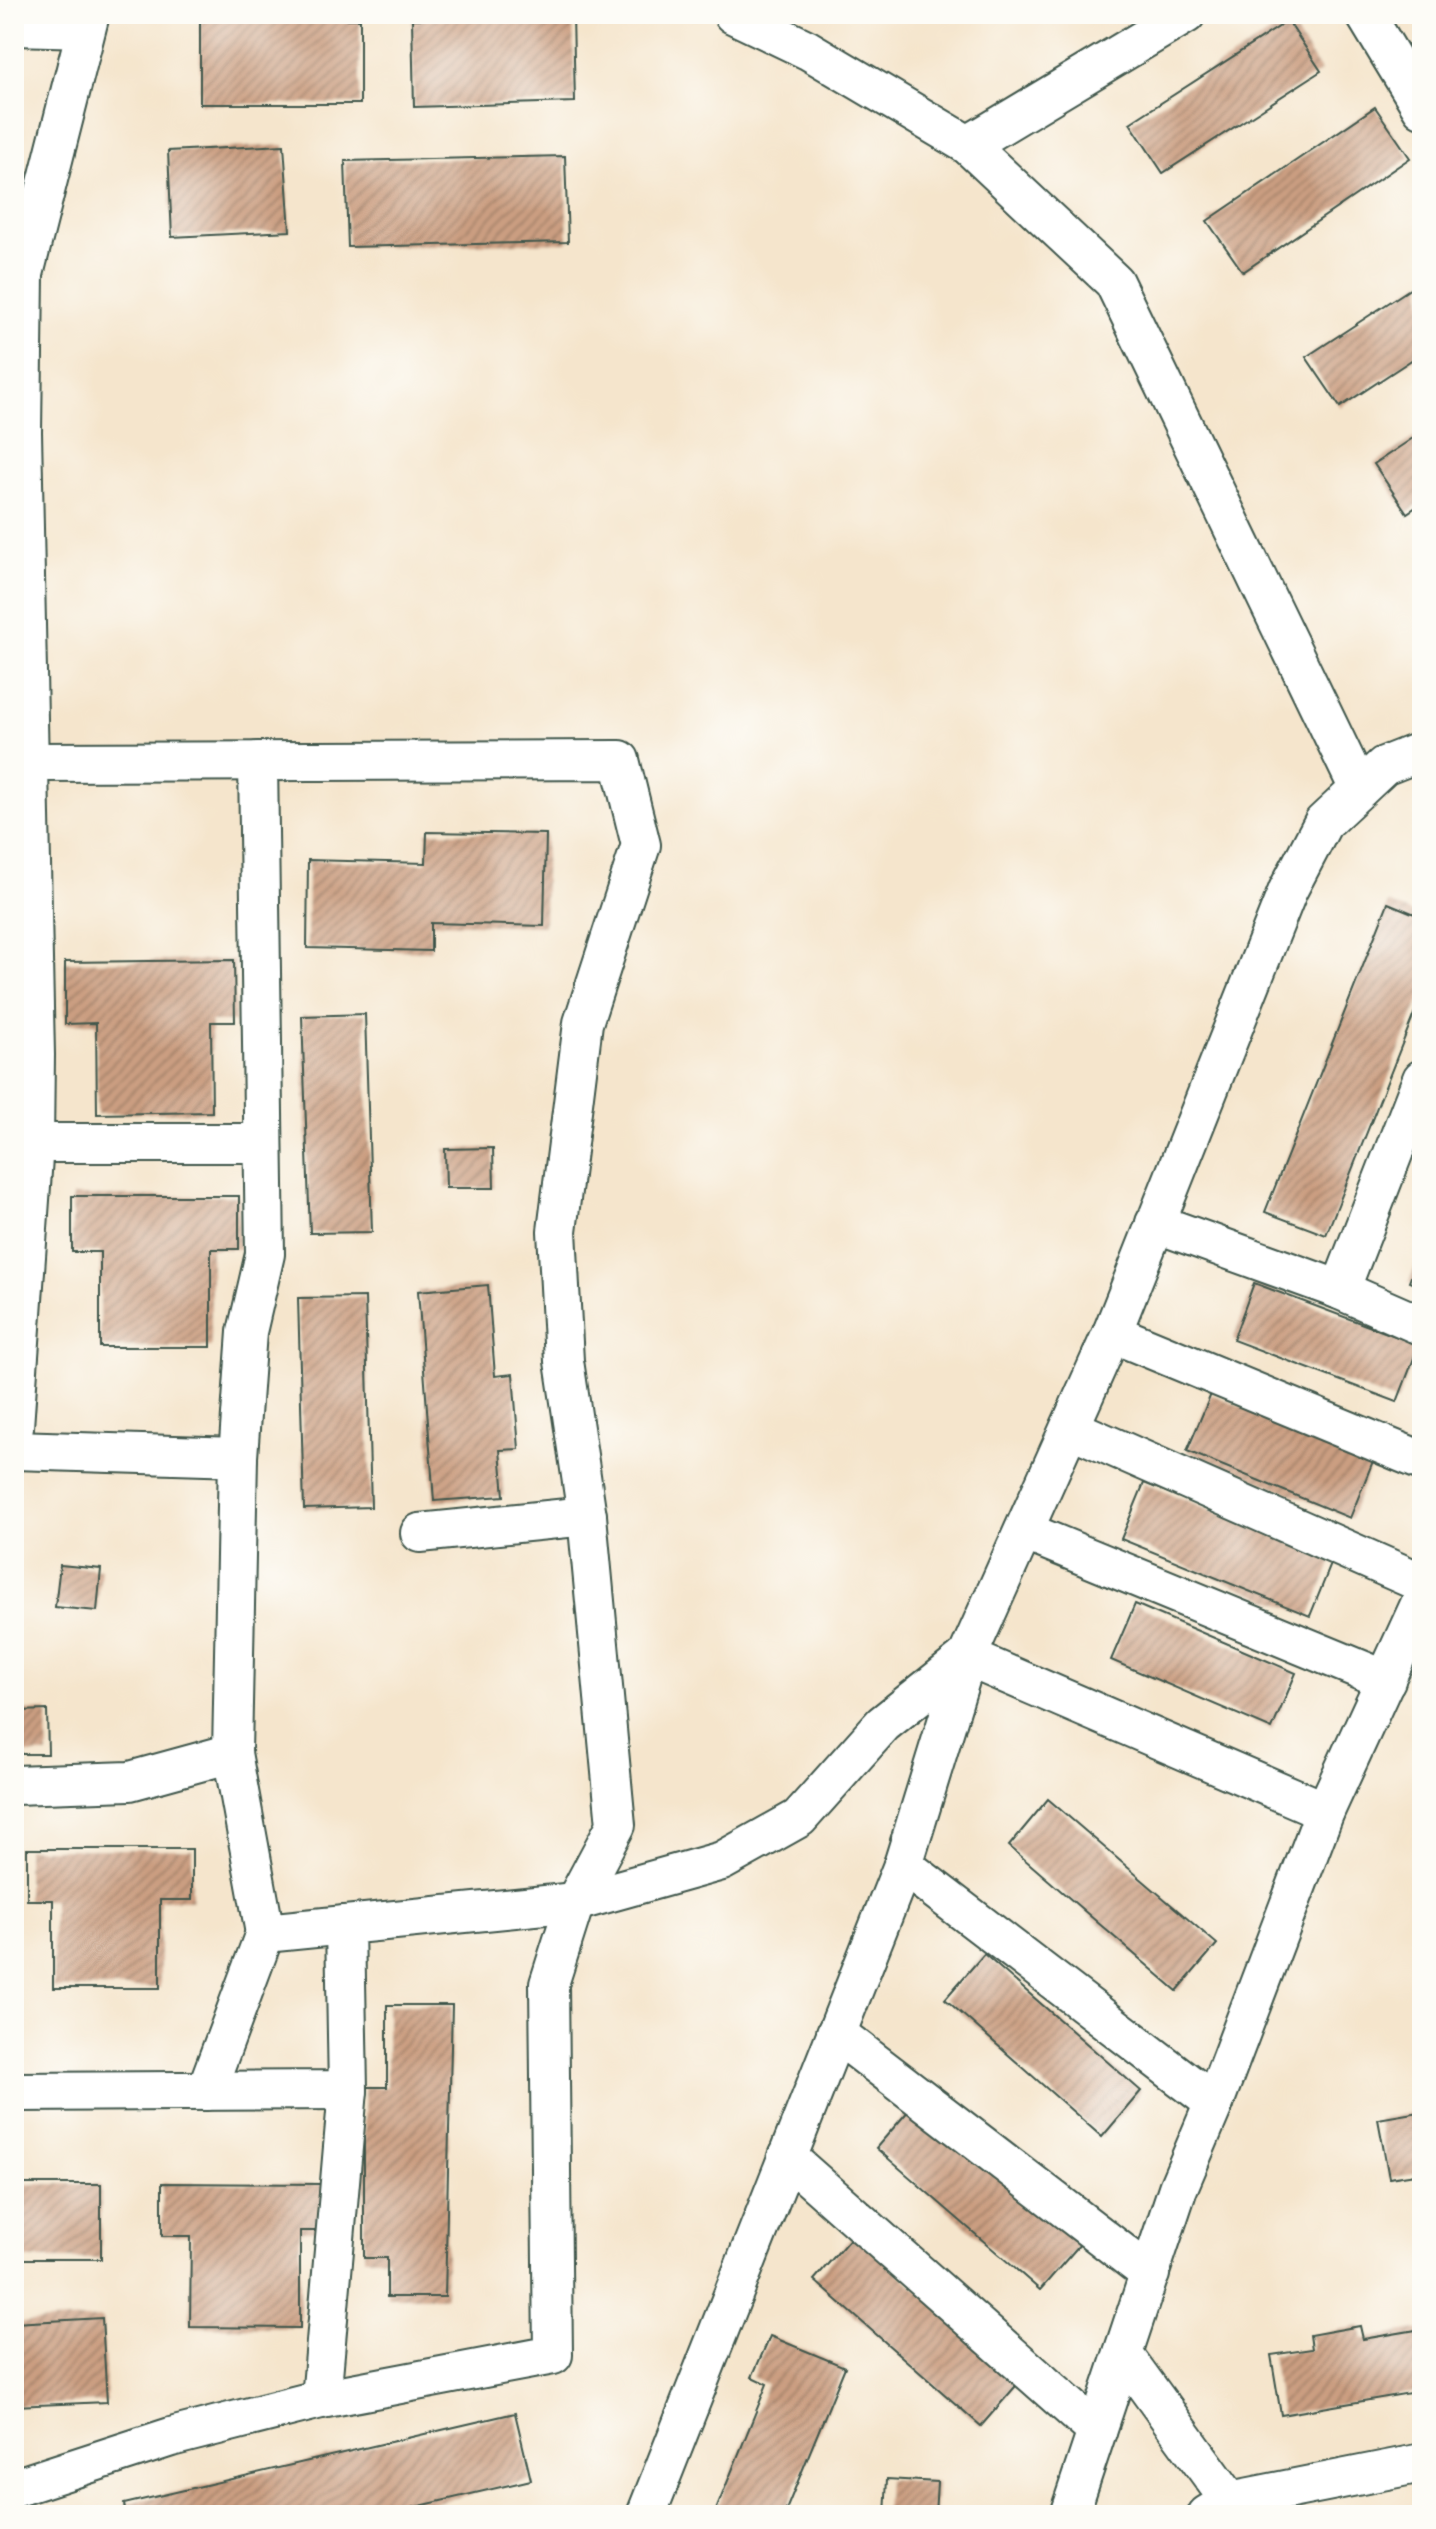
<svg xmlns="http://www.w3.org/2000/svg" width="1436" height="2529" font-family="Mynerve,sans-serif">
<style>
.building{fill:url(#building-hatch)}
.lines{fill:none;stroke-linecap:round;stroke-linejoin:round}
.minor-casing{stroke:#3f564b;stroke-width:42}
.minor{stroke:#fff;stroke-width:38}
</style>
<defs>
<pattern id="building-hatch" width="6" height="6" patternUnits="userSpaceOnUse" patternTransform="scale(2)"><rect width="6" height="6" fill="#cb9e81"/><path d="M-1 1l2-2M0 6l6-6M5 7l2-2" fill="none" stroke="#a4826a"/></pattern>
</defs>
<rect width="100%" height="100%" fill="#fdfcf7"/>
<filter id="ink" filterUnits="userSpaceOnUse"><feTurbulence type="fractalNoise" baseFrequency=".0125" numOctaves="2"/><feDisplacementMap in="SourceGraphic" scale="16" xChannelSelector="R" yChannelSelector="G"/><feConvolveMatrix kernelMatrix="1 2 1 2 8 2 1 2 1" color-interpolation-filters="sRGB"/></filter>
<filter id="wash" filterUnits="userSpaceOnUse"><feTurbulence type="fractalNoise" baseFrequency=".006" numOctaves="4" result="noise"/><feDisplacementMap in="SourceGraphic" scale="32" xChannelSelector="R" yChannelSelector="G"/><feGaussianBlur stdDeviation="1.8" result="paint"/><feColorMatrix in="noise" values="0 0 0 0 0 0 0 0 0 0 0 0 0 0 0 0 0 1.4 0 .05"/><feComposite in="paint" operator="in"/></filter>
<g filter="url(#wash)">
<rect width="100%" height="100%" fill="#f5e5cc"/>
<g id="blocks">
<g class="building">
<path d="M573,15L575,102L414,107L412,19Z"/>
<rect x="200" y="19" width="160" height="85"/>
<path d="M1288,21L1321,71L1163,173L1130,123Z"/>
<path d="M1375,107L1410,158L1243,272L1207,221Z"/>
<path d="M284,145L290,231L172,237L168,151Z"/>
<path d="M565,156L568,242L348,247L345,161Z"/>
<path d="M1422,281V353L1340,407L1306,357Z"/>
<path d="M1422,432V503L1407,513L1374,464Z"/>
<path d="M427,832L546,834L544,926L431,923V951L307,948L308,860L426,863Z"/>
<path d="M1388,903L1422,917V994L1326,1235L1265,1212Z"/>
<path d="M234,960L235,1022H211L212,1112L97,1114L96,1023L65,1024V962Z"/>
<path d="M365,1014L372,1232L310,1233L302,1016Z"/>
<path d="M493,1148L494,1188H446L445,1149Z"/>
<path d="M72,1196H239V1249H211V1347H100V1252H72Z"/>
<path d="M1422,1249V1287L1409,1282Z"/>
<path d="M1254,1283L1419,1345L1397,1402L1233,1340Z"/>
<path d="M488,1285L495,1376L513,1374L519,1449L500,1450L504,1496L434,1501L418,1291Z"/>
<path d="M365,1297L371,1507L304,1509L298,1298Z"/>
<path d="M1211,1394L1373,1461L1350,1518L1187,1451Z"/>
<path d="M1144,1483L1333,1559L1310,1616L1121,1539Z"/>
<path d="M60,1565L101,1569L97,1611L55,1607Z"/>
<path d="M1135,1604L1296,1673L1272,1729L1111,1660Z"/>
<path d="M47,1710L48,1754H21L20,1711Z"/>
<path d="M1048,1799L1217,1944L1177,1991L1009,1846Z"/>
<path d="M27,1849H192V1900H160V1988H53V1900H27Z"/>
<path d="M984,1954L1141,2091L1102,2137L945,1999Z"/>
<path d="M387,2005H452L445,2297H387V2258H364V2087H387Z"/>
<path d="M1422,2097V2173L1389,2178L1378,2119L1419,2112L1416,2098Z"/>
<path d="M917,2101L1081,2243L1040,2290L876,2148Z"/>
<path d="M162,2183L324,2184V2231H300V2328L190,2327L191,2236H162Z"/>
<rect x="14" y="2184" width="87" height="75"/>
<path d="M854,2234L1021,2380L981,2426L814,2280Z"/>
<path d="M102,2318L107,2402L14,2406V2323Z"/>
<path d="M1360,2326L1363,2339L1422,2329V2391L1281,2415L1271,2355L1312,2349L1310,2335Z"/>
<path d="M770,2336L845,2367L784,2515H714L767,2384L752,2377Z"/>
<path d="M515,2413L531,2480L381,2515H126L124,2504Z"/>
<path d="M887,2479L937,2482L935,2515H885Z"/>
</g>
</g>
</g>
<g filter="url(#ink)">
<use href="#blocks" fill-opacity="0" stroke="#3f564b" stroke-width="2"/>
<g class="lines">
<defs>
<g id="minor">
<path d="M733,14L808,50L968,145L1114,282L1359,789"/>
<path d="M1365,14L1422,108"/>
<path d="M14,26L86,28"/>
<path d="M968,145L1186,14"/>
<path d="M258,761L265,1254L247,1332L238,1457L232,1753L265,1933L345,1925"/>
<path d="M34,1143H263"/>
<path d="M1155,1223L1340,1290L1422,1326"/>
<path d="M1340,1290L1422,1079"/>
<path d="M1112,1333L1422,1461"/>
<path d="M14,1427L34,1143L35,1055L22,432L24,274L90,14"/>
<path d="M1070,1428L1422,1583"/>
<path d="M14,1450L238,1457"/>
<path d="M1024,1531L1386,1680"/>
<path d="M420,1533L587,1516"/>
<path d="M14,1785L130,1781L232,1753"/>
<path d="M903,1865L1214,2103"/>
<path d="M836,2033L1150,2274"/>
<path d="M206,2091L265,1933"/>
<path d="M14,2092L348,2090L345,1925L575,1902L722,1861L799,1818L883,1724L967,1657L1325,1811"/>
<path d="M787,2157L1097,2431"/>
<path d="M1123,2354L1230,2501"/>
<path d="M321,2399L348,2090"/>
<path d="M14,2488L171,2437L321,2399L553,2355L549,1984L575,1902L616,1825L587,1516L564,1361L557,1231L583,1023L641,845L620,760L29,762"/>
<path d="M646,2515L903,1865L967,1657L1112,1333L1288,890L1323,823L1384,766L1422,751"/>
<path d="M1069,2515L1178,2188L1214,2103L1325,1811L1422,1600"/>
<path d="M1207,2515L1230,2501L1422,2463"/>
</g>
</defs>
<use href="#minor" class="minor-casing"/>
<use href="#minor" class="minor"/>
</g>
</g>
<rect width="1436" height="2529" fill="none" stroke="#fdfcf7" stroke-width="48"/>
</svg>
